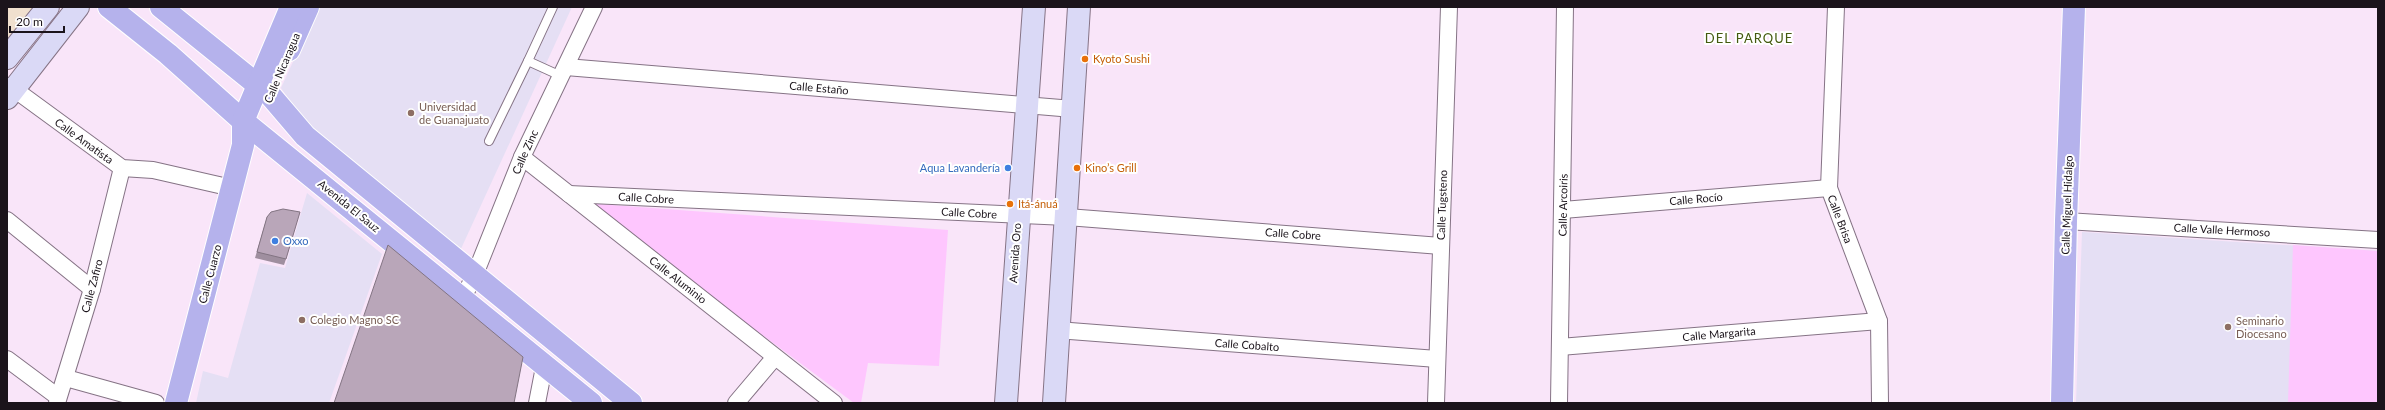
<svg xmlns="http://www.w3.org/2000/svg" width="2385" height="410" font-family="Lato,sans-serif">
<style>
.education{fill:#e5dff4}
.medical{fill:#f0e0ce}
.green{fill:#fec6fe}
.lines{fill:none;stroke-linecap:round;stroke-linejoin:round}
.lane-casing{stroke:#857385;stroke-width:10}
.street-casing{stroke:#857385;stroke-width:18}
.secondary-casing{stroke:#857385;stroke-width:24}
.primary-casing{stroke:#fff;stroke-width:24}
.lane{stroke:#fff;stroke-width:8}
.street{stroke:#fff;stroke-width:16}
.secondary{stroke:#dad9f6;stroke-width:22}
.primary{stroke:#b5b2ec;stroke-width:22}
.wall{fill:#9f8f9f}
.building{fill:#b9a6b9;stroke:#827482}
.food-dot{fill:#e8710a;stroke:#fff;stroke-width:1.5}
.education-dot{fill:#8d6e63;stroke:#fff;stroke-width:1.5}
.shop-dot{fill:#3f7fe0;stroke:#fff;stroke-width:1.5}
.labels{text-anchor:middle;stroke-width:4;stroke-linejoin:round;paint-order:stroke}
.food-label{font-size:11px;fill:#c56008;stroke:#fff;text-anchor:start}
.street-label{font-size:11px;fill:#1b141b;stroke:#fff}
.education-label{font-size:11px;fill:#785e54;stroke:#fff;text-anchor:start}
.shop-label{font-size:11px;fill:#366cbe;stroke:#fff;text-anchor:end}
.quarter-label{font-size:13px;letter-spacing:1px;fill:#445a0f;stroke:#fff}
</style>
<rect width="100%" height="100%" fill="#f9e5f9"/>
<g class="education">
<path d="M318,7H572L460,251L316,138L281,88Z"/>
<path d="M307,193L382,254L329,403H196L203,371L228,378L260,263L285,268Z"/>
<path d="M2082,232L2378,251V403H2076Z"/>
</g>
<path class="medical" d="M7,7H36L7,44Z"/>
<g class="green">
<path d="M584,203L948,230L939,366L868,363L861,403H854Z"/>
<path d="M2293,245L2378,251V403H2288Z"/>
</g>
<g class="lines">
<defs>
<g id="lane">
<path d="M553,7L528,61L561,76"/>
<path d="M489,141L528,61"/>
</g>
<g id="street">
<path d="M1836,7L1829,188L1879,321L1880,403"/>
<path d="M566,67L1073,109"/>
<path d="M7,86L14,89L122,168L153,170L232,188"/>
<path d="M522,157L834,403"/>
<path d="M569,194L1067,217L1441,246"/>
<path d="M1563,210L1829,188"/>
<path d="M7,220L92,289"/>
<path d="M2066,221L2378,240"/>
<path d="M462,299L474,277L522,157L594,7"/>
<path d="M1057,330L1437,359"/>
<path d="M1560,347L1879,321"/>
<path d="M7,359L58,397"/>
<path d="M66,378L156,403"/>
<path d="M57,403L92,289L122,168"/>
<path d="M537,403L544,367"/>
<path d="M736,403L775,357"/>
<path d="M1436,403L1449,7"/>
<path d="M1559,403L1565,7"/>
</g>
<g id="secondary">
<path d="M7,58L48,7"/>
<path d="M7,98L78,7"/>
<path d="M1006,403L1034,7"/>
<path d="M1054,403L1079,7"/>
</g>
<g id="primary">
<path d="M109,7L168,54L243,121L591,403"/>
<path d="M161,7L270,95L305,136L631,403"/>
<path d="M289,50L308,7"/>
<path d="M176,403L243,145V121L291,7"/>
<path d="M2062,403L2066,221L2074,7"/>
</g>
</defs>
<use href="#lane" class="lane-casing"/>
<use href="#street" class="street-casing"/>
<use href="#secondary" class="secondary-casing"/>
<use href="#primary" class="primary-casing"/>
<use href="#lane" class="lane"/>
<use href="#street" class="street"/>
<use href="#secondary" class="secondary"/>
<use href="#primary" class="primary"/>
</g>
<path class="wall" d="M267,217L286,259L284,265L255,258Z"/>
<g class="building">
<path d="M283,209L300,212L286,259L257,252L267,217L271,212Z"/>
<path d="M388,245L523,357L514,403H334Z"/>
</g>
<g class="food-dot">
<circle cx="1085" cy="59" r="4"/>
<circle cx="1077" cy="168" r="4"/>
<circle cx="1010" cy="204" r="4"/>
</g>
<g class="education-dot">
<circle cx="411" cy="113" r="4"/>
<circle cx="302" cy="320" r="4"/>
<circle cx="2228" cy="327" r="4"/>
</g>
<g class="shop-dot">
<circle cx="1008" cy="168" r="4"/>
<circle cx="275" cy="241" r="4"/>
</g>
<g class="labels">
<g class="food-label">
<text x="1093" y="63">Kyoto Sushi</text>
<text x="1085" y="172">Kino’s Grill</text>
<text x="1018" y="208">Itá-ánuá</text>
</g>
<g class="street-label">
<text transform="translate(282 68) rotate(-67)" y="4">Calle Nicaragua</text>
<text transform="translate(819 88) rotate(5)" y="4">Calle Estaño</text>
<text transform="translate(84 141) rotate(36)" y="4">Calle Amatista</text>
<text transform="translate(525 152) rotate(-66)" y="4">Calle Zinc</text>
<text transform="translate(646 198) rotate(3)" y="4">Calle Cobre</text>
<text transform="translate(1696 199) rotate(-5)" y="4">Calle Rocío</text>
<text transform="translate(1442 205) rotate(-88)" y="4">Calle Tugsteno</text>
<text transform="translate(1563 205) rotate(-89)" y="4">Calle Arcoiris</text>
<text transform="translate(2067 205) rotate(-88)" y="4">Calle Miguel Hidalgo</text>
<text transform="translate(349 206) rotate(39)" y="4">Avenida El Sauz</text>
<text transform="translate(969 213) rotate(3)" y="4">Calle Cobre</text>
<text transform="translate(1840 219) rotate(69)" y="4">Calle Brisa</text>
<text transform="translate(2222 230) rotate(3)" y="4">Calle Valle Hermoso</text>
<text transform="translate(1293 234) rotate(4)" y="4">Calle Cobre</text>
<text transform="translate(1015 253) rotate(-86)" y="4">Avenida Oro</text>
<text transform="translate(210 274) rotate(-75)" y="4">Calle Cuarzo</text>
<text transform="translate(678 280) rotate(38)" y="4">Calle Aluminio</text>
<text transform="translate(92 286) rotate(-75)" y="4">Calle Zafiro</text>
<text transform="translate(1719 334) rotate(-5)" y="4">Calle Margarita</text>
<text transform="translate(1247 345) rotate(4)" y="4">Calle Cobalto</text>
</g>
<g class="education-label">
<text x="419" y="111">Universidad<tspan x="419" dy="13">de Guanajuato</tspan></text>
<text x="310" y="324">Colegio Magno SC</text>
<text x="2236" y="325">Seminario<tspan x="2236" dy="13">Diocesano</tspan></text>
</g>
<g class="shop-label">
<text x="1000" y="172">Aqua Lavandería</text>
<text x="283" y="245" text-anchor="start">Oxxo</text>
</g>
<g class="quarter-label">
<text x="1749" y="43">DEL PARQUE</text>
</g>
</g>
<rect width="2385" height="410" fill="none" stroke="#1b141b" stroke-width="16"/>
<path d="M10 26v6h54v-6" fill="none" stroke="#1b141b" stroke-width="2"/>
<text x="16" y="26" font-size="12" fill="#1b141b" stroke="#ffffff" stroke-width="3" paint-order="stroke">20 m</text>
</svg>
